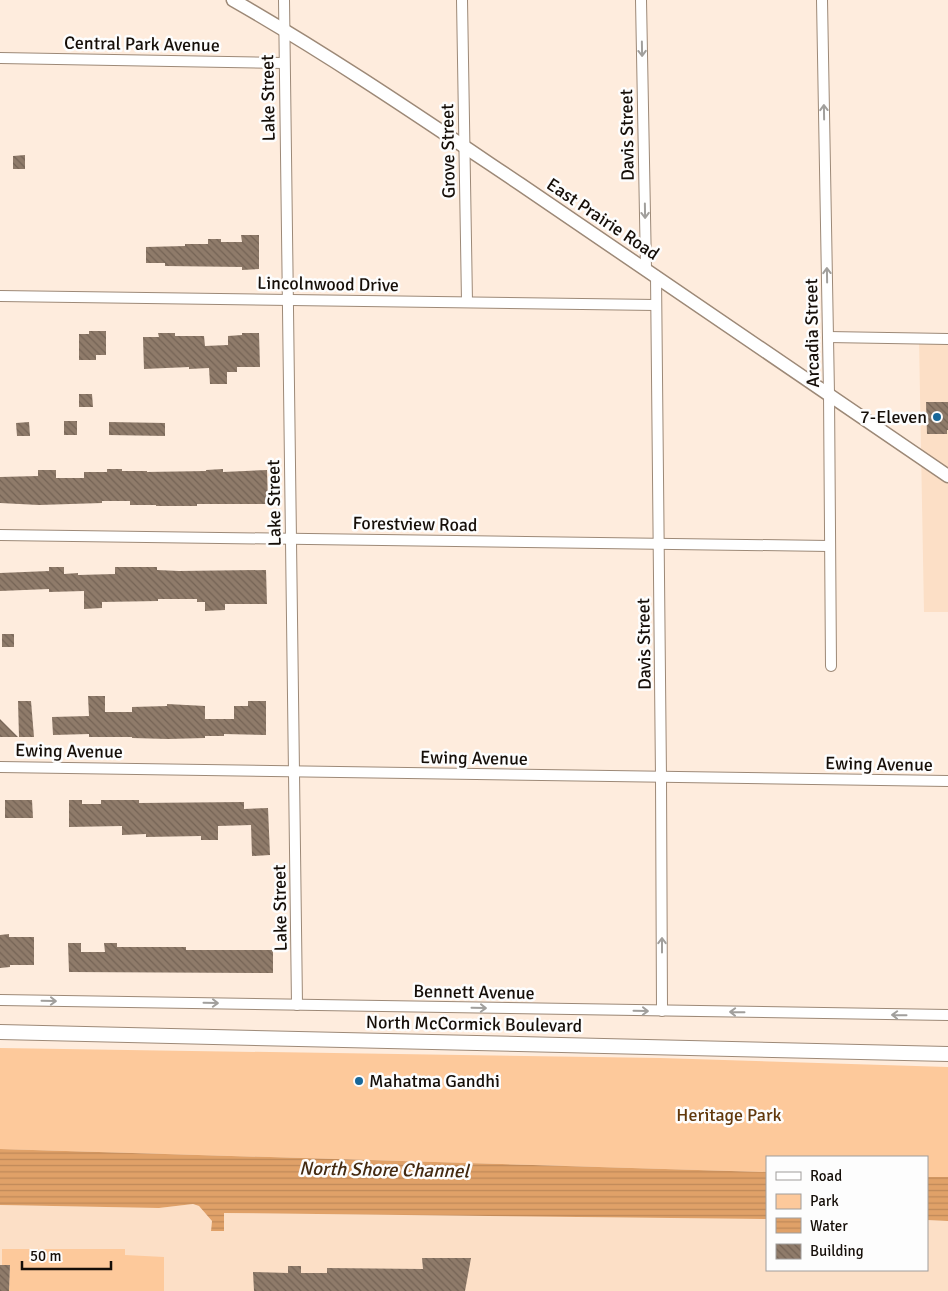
<svg xmlns="http://www.w3.org/2000/svg" width="948" height="1291" font-family="Signika,sans-serif">
<style>
.built{fill:#fcdfc6}
.green{fill:#fdc99b}
.water{fill:url(#water-rules)}
.building{fill:url(#building-back-hatch)}
.lines{fill:none;stroke-linecap:round;stroke-linejoin:round}
.minor-casing{stroke:#9d8977;stroke-width:12}
.tertiary-casing{stroke:#9d8977;stroke-width:15}
.secondary-casing{stroke:#9d8977;stroke-width:16}
.minor{stroke:#fff;stroke-width:10}
.tertiary{stroke:#fff;stroke-width:12}
.secondary{stroke:#fff;stroke-width:14}
.oneway{stroke:#a19f9c}
.poi-dot{fill:#186799;stroke:#fdfdfd;stroke-width:2}
.labels{text-anchor:middle;stroke-width:5;stroke-linejoin:round;paint-order:stroke}
.street-label{font-size:18px;fill:#150e08;stroke:#fdfdfd}
.poi-label{font-size:18px;fill:#150e08;stroke:#fdfdfd;text-anchor:end}
.park-label{font-size:18px;fill:#62380b;stroke:#fdfdfd}
.water-label{font-size:19px;font-style:italic;fill:#442a11;stroke:#fdfdfd}
</style>
<defs>
<pattern id="water-rules" width="6" height="5" patternUnits="userSpaceOnUse" patternTransform="scale(1.25)"><rect width="6" height="5" fill="#e0a168"/><path d="M0 2.5h6" fill="none" stroke="#bf8959"/></pattern>
<pattern id="building-back-hatch" width="6" height="6" patternUnits="userSpaceOnUse" patternTransform="scale(1.25)"><rect width="6" height="6" fill="#8f7b6a"/><path d="M-1 5l2 2M0 0l6 6M5-1l2 2" fill="none" stroke="#746355"/></pattern>
</defs>
<rect width="100%" height="100%" fill="#feecdd"/>
<g class="built">
<path d="M919,340L948,341V612H924Z"/>
<path d="M193,1204L199,1206L212,1221L211,1231H224V1213L767,1219V1270H927V1220L948,1221V1291H0V1205L159,1208Z"/>
</g>
<g class="green">
<path d="M0,1048L660,1058L948,1067V1177H927V1157H767V1172L0,1149Z"/>
<path d="M2,1249H125V1255L164,1257V1291H9L10,1266L2,1265Z"/>
</g>
<g class="water">
<path d="M0,1149L767,1172V1219L224,1213V1231H211L212,1221L199,1206L193,1204L159,1208L0,1205Z"/>
<path d="M927,1177H948V1221L927,1220Z"/>
</g>
<g class="building">
<path d="M25,155V169H13V156Z"/>
<path d="M241,235H259V269L242,270V267L165,266V263H146V247L185,246V244H208V239H221V242H242Z"/>
<path d="M89,331H106V355H96V360H79V334H89Z"/>
<path d="M158,333H175V336H204L205,346L228,345V336L242,335V333H259L260,367H237V372H227V384H210L209,368L189,369V367L144,369L143,337H159Z"/>
<path d="M79,394H92L93,407H79Z"/>
<path d="M926,402H948V430H947V434H927Z"/>
<rect x="64" y="421" width="13" height="14"/>
<path d="M29,422L30,436H17L16,423Z"/>
<path d="M109,422L165,423V436L109,435Z"/>
<path d="M107,469H122V471H147V472L206,471V470L223,469V472L267,470L268,504H197V506H156V505H130V501H102V503L39,505L0,503V477L38,476V470H56V478H84V472H107Z"/>
<path d="M49,567H64V574L78,573V575L115,574V567H157V570L179,571L266,570L267,604H225V610L205,611V602H197V599H158V601L102,602V608L84,609V591L49,592V589L0,591V573L49,571Z"/>
<rect x="2" y="634" width="12" height="13"/>
<path d="M88,696H105V712H132V707L167,706V704L205,706V719H234V706H248V701H266V735L224,734V736H205V738L168,739L132,738V737H89V734L53,735L52,717L89,716Z"/>
<path d="M18,701H31L34,737H19Z"/>
<path d="M0,719L18,737H0Z"/>
<path d="M5,800H32L33,818H5Z"/>
<path d="M69,800H82V804H101V800H139V803L244,802V809L268,808L270,855L252,856L251,825L218,826V840H201V836L146,837V834L122,835V826L69,827Z"/>
<path d="M9,934V937H34V965H10V967L0,968V935Z"/>
<path d="M68,943H81V952H105L104,943H117V947H186V950H273V973L69,972Z"/>
<path d="M422,1258H471L465,1291H254L253,1272L288,1273V1266H301V1273H327V1268L423,1269Z"/>
<path d="M0,1265H10L9,1291H0Z"/>
</g>
<g class="lines">
<defs>
<g id="minor">
<path d="M284,0L297,1005"/>
<path d="M462,0L467,302"/>
<path d="M641,0L646,269"/>
<path d="M822,0L829,394L831,666"/>
<path d="M0,58L284,63"/>
<path d="M656,276L661,778L662,1011"/>
<path d="M0,296L656,305"/>
<path d="M828,337L948,339"/>
<path d="M0,535L829,546"/>
<path d="M0,767L948,781"/>
<path d="M0,1000L948,1015"/>
</g>
<path id="tertiary" d="M233,0C331,56 426,121 520,184C663,280 805,378 948,476"/>
<path id="secondary" d="M0,1032L948,1054"/>
</defs>
<use href="#minor" class="minor-casing"/>
<use href="#tertiary" class="tertiary-casing"/>
<use href="#secondary" class="secondary-casing"/>
<use href="#minor" class="minor"/>
<use href="#tertiary" class="tertiary"/>
<use href="#secondary" class="secondary"/>
</g>
<defs><path id="oneway-shaft" d="M-6 0H5M1.5-3L5.5 0L1.5 3" fill="none" stroke-width="1.6" stroke-linecap="round" stroke-linejoin="round" transform="scale(1.25)"/></defs>
<g class="oneway">
<use href="#oneway-shaft" transform="translate(642 49) rotate(89)"/>
<use href="#oneway-shaft" transform="translate(824 112) rotate(-91)"/>
<use href="#oneway-shaft" transform="translate(645 211) rotate(89)"/>
<use href="#oneway-shaft" transform="translate(827 275) rotate(-91)"/>
<use href="#oneway-shaft" transform="translate(662 945) rotate(-90)"/>
<use href="#oneway-shaft" transform="translate(49 1001) rotate(1)"/>
<use href="#oneway-shaft" transform="translate(211 1003) rotate(1)"/>
<use href="#oneway-shaft" transform="translate(479 1008) rotate(1)"/>
<use href="#oneway-shaft" transform="translate(641 1011) rotate(1)"/>
<use href="#oneway-shaft" transform="translate(737 1012) rotate(-179)"/>
<use href="#oneway-shaft" transform="translate(899 1015) rotate(-179)"/>
</g>
<g class="poi-dot">
<circle cx="937" cy="417" r="5"/>
<circle cx="359" cy="1081" r="5"/>
</g>
<g class="labels">
<g class="street-label">
<text transform="translate(142 44) rotate(1)" y="6">Central Park Avenue</text>
<text transform="translate(268 98) rotate(-91)" y="6">Lake Street</text>
<text transform="translate(627 135) rotate(-91)" y="6">Davis Street</text>
<text transform="translate(448 151) rotate(-91)" y="6">Grove Street</text>
<text transform="translate(603 219) rotate(34)" y="6">East Prairie Road</text>
<text transform="translate(328 284) rotate(1)" y="6">Lincolnwood Drive</text>
<text transform="translate(812 333) rotate(-91)" y="6">Arcadia Street</text>
<text transform="translate(274 503) rotate(-91)" y="6">Lake Street</text>
<text transform="translate(415 524) rotate(1)" y="6">Forestview Road</text>
<text transform="translate(644 644) rotate(-91)" y="6">Davis Street</text>
<text transform="translate(69 751) rotate(1)" y="6">Ewing Avenue</text>
<text transform="translate(474 758) rotate(1)" y="6">Ewing Avenue</text>
<text transform="translate(879 764) rotate(1)" y="6">Ewing Avenue</text>
<text transform="translate(280 908) rotate(-91)" y="6">Lake Street</text>
<text transform="translate(474 992) rotate(1)" y="6">Bennett Avenue</text>
<text transform="translate(474 1024) rotate(1)" y="6">North McCormick Boulevard</text>
</g>
<g class="poi-label">
<text x="927" y="423">7-Eleven</text>
<text x="369" y="1087" text-anchor="start">Mahatma Gandhi</text>
</g>
<g class="park-label">
<text x="729" y="1121">Heritage Park</text>
</g>
<g class="water-label">
<text transform="translate(384 1169) rotate(1)" y="7">North Shore Channel</text>
</g>
</g>
<rect x="766" y="1156" width="162" height="115" fill="#fdfdfd" stroke="#a09d9b"/>
<rect x="776" y="1172" width="25" height="8" fill="#ffffff" stroke="#a09d9b"/>
<text x="810" y="1181" font-size="15" fill="#150e08">Road</text>
<rect x="776" y="1194" width="25" height="15" fill="#fdc99b" stroke="#a09d9b"/>
<text x="810" y="1206" font-size="15" fill="#150e08">Park</text>
<rect x="776" y="1218" width="25" height="15" fill="url(#water-rules)" stroke="#a09d9b"/>
<text x="810" y="1231" font-size="15" fill="#150e08">Water</text>
<rect x="776" y="1244" width="25" height="15" fill="url(#building-back-hatch)" stroke="#a09d9b"/>
<text x="810" y="1256" font-size="15" fill="#150e08">Building</text>
<path d="M22 1261v8h89v-8" fill="none" stroke="#150e08" stroke-width="2.5"/>
<text x="30" y="1261" font-size="15" fill="#150e08" stroke="#fdfdfd" stroke-width="4" paint-order="stroke">50 m</text>
</svg>
